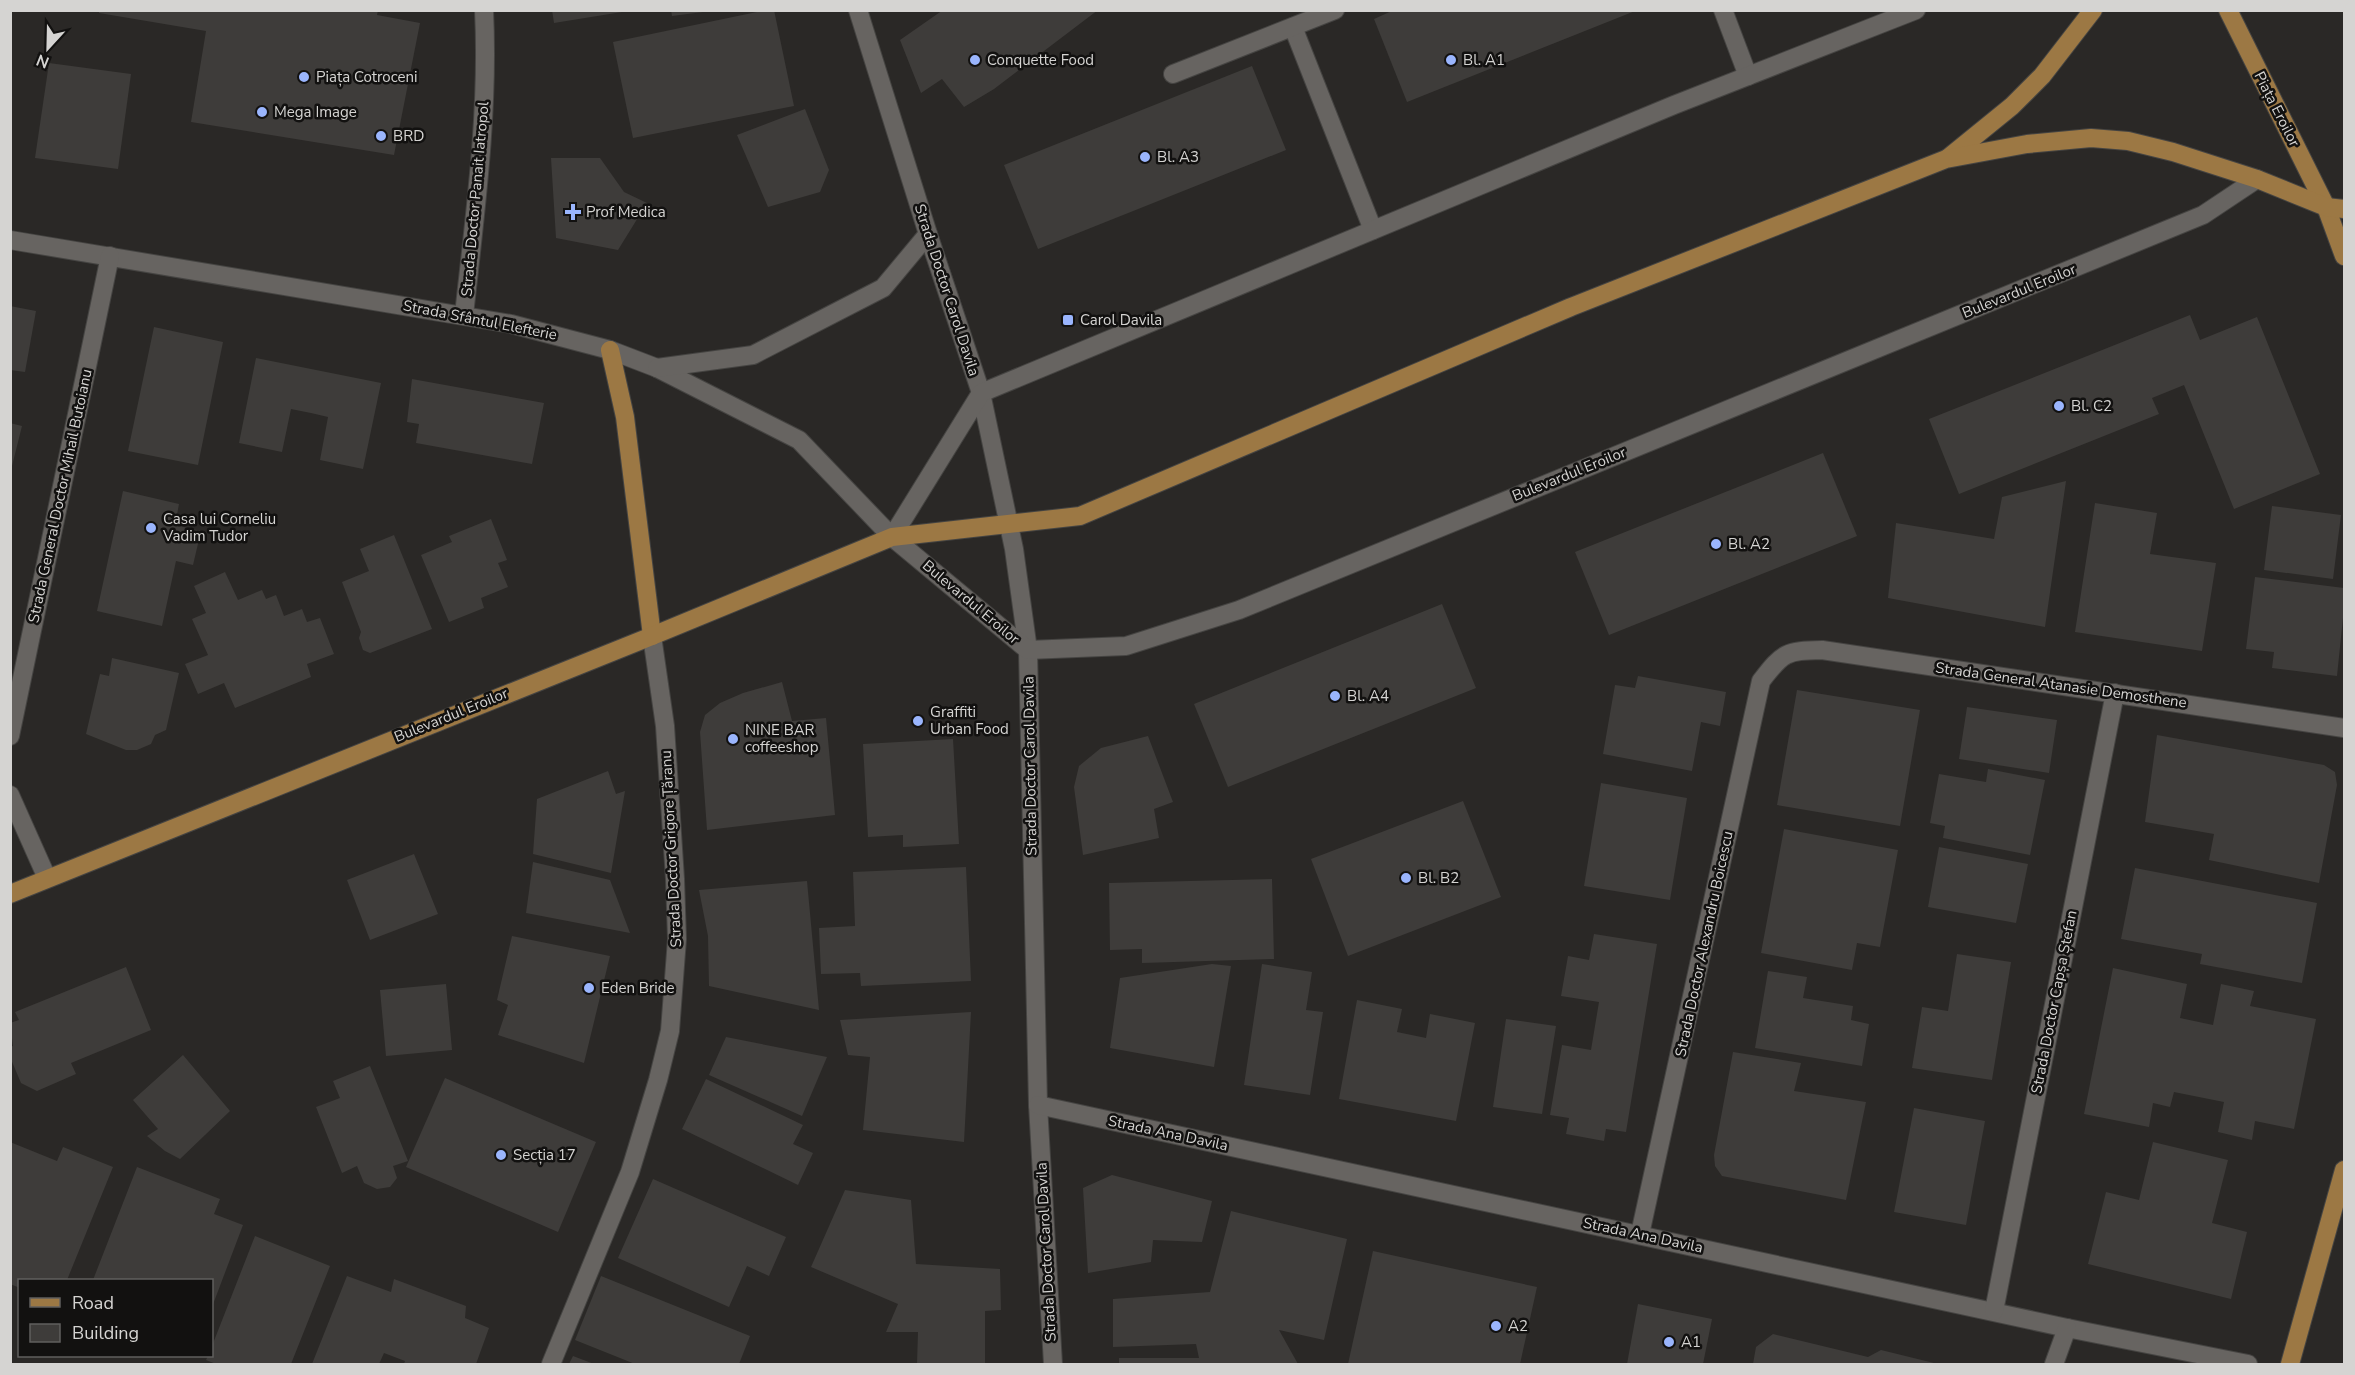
<svg xmlns="http://www.w3.org/2000/svg" width="2355" height="1375" font-family="'Nunito Sans',sans-serif">
<style>
.building{fill:#3e3c3a}
.lines{fill:none;stroke-linecap:round;stroke-linejoin:round}
.minor-casing{stroke:#454442;stroke-width:20}
.major-casing{stroke:#454442;stroke-width:20}
.minor{stroke:#676461;stroke-width:18}
.major{stroke:#9c7844;stroke-width:18}
.poi-dot{fill:#9ab5fd;stroke:#121110;stroke-width:2}
.labels{text-anchor:middle;stroke-width:5;stroke-linejoin:round;paint-order:stroke}
.poi-label{font-size:15px;fill:#d5d4d2;stroke:#121110;text-anchor:start}
.street-label{font-size:15px;fill:#d5d4d2;stroke:#121110}
</style>
<rect width="100%" height="100%" fill="#2a2826"/>
<g class="building">
<path d="M99,10H378L377,15L420,23L394,155L191,122L206,31L99,13Z"/>
<path d="M552,10H621L622,12L554,23Z"/>
<path d="M671,10H703V12L672,16Z"/>
<path d="M767,10H774L794,106L633,138L613,42Z"/>
<path d="M943,10H1098L994,89L964,107L942,79L921,93L900,40Z"/>
<path d="M1394,10H1635V11L1407,102L1374,19Z"/>
<path d="M49,63L131,74L118,169L35,158Z"/>
<path d="M1252,66L1286,150L1038,249L1004,165Z"/>
<path d="M805,109L829,170L820,192L768,207L737,135Z"/>
<path d="M551,158H600L624,192L647,203L618,250L556,238Z"/>
<path d="M10,306L36,311L25,372L10,370Z"/>
<path d="M2190,315L2200,340L2257,317L2320,474L2234,509L2184,385L2152,398L2159,414L1959,494L1929,419Z"/>
<path d="M154,327L223,342L198,465L128,451Z"/>
<path d="M256,358L381,383L363,469L320,460L328,417L311,413L291,409L282,452L239,443Z"/>
<path d="M412,379L544,403L532,464L416,443L419,424L407,422Z"/>
<path d="M10,423L22,426L11,470H10Z"/>
<path d="M1823,453L1857,536L1609,635L1575,552Z"/>
<path d="M2066,481L2045,627L1888,598L1896,523L1994,539L2002,497Z"/>
<path d="M123,491L179,504L175,525L201,531L193,565L176,561L162,626L97,611Z"/>
<path d="M2095,503L2157,513L2150,554L2216,563L2202,651L2075,632Z"/>
<path d="M2272,506L2341,515L2333,579L2264,570Z"/>
<path d="M491,519L507,560L498,563L508,587L481,598L484,608L449,622L421,555L452,542L449,536Z"/>
<path d="M394,535L432,629L370,653L363,650L359,638L361,632L342,582L369,571L360,549Z"/>
<path d="M225,572L238,600L262,590L266,599L276,595L284,616L302,609L307,622L320,618L334,654L307,664L311,677L235,708L224,683L198,694L185,664L208,655L192,619L206,613L194,586Z"/>
<path d="M2255,577L2344,588V608L2337,676L2272,668L2274,652L2246,649Z"/>
<path d="M1442,604L1476,688L1228,787L1194,704Z"/>
<path d="M112,658L179,673L166,730L155,735L151,744L137,750H126L86,734L100,674L109,676Z"/>
<path d="M1638,676L1726,692L1720,726L1701,722L1692,771L1603,754L1615,685L1635,688Z"/>
<path d="M782,682L792,721L826,718L835,815L707,830L700,732L705,715L720,703L743,693Z"/>
<path d="M1797,690L1920,710L1900,826L1777,805Z"/>
<path d="M1967,707L2057,720L2049,773L1959,759Z"/>
<path d="M2157,735L2324,765L2335,772L2337,785L2319,883L2209,860L2214,834L2145,822Z"/>
<path d="M1148,736L1173,802L1154,809L1159,838L1083,855L1074,787L1079,766L1101,748Z"/>
<path d="M953,739L959,844L903,847V835L868,837L863,744Z"/>
<path d="M1988,769L2045,780L2030,855L1943,838L1945,826L1930,823L1939,774L1986,782Z"/>
<path d="M608,771L616,794L625,791L611,873L533,854L537,799Z"/>
<path d="M1601,783L1687,798L1670,900L1584,886Z"/>
<path d="M1463,801L1501,897L1348,956L1311,859Z"/>
<path d="M1784,829L1898,850L1880,947L1857,943L1852,970L1761,953Z"/>
<path d="M1939,847L2028,864L2016,923L1928,907Z"/>
<path d="M414,854L438,914L370,940L347,880Z"/>
<path d="M533,862L610,880L630,933L526,913Z"/>
<path d="M966,867L971,981L861,986L860,973L821,974L819,928L855,926L853,872Z"/>
<path d="M2135,868L2317,903L2302,983L2200,964L2202,954L2121,939Z"/>
<path d="M1272,879L1274,959L1142,963V949L1110,950L1109,883Z"/>
<path d="M807,881L819,1010L709,986L708,936L699,890Z"/>
<path d="M1594,934L1657,944L1626,1132L1606,1129L1604,1141L1566,1134L1569,1118L1550,1115L1562,1045L1591,1050L1599,1002L1561,996L1568,956L1589,960Z"/>
<path d="M512,936L610,956L584,1063L498,1035L508,1005L497,1000Z"/>
<path d="M1957,954L2011,962L1992,1080L1912,1068L1922,1007L1948,1011Z"/>
<path d="M1212,964L1231,966L1214,1067L1110,1048L1120,978Z"/>
<path d="M1262,964L1312,972L1306,1010L1323,1012L1310,1095L1244,1085Z"/>
<path d="M126,967L151,1030L71,1063L76,1074L37,1091L21,1083L10,1057V1047L13,1046L10,1023L19,1020L15,1012Z"/>
<path d="M2113,968L2187,984L2180,1018L2213,1025L2221,984L2254,991L2250,1006L2316,1019L2294,1129L2255,1121L2252,1140L2218,1132L2224,1102L2174,1092L2170,1107L2153,1103L2149,1127L2084,1114Z"/>
<path d="M1768,971L1807,977L1803,998L1853,1006L1851,1020L1869,1024L1862,1066L1755,1048Z"/>
<path d="M446,984L452,1050L386,1056L380,990Z"/>
<path d="M1357,1000L1402,1009L1397,1032L1426,1038L1430,1014L1475,1023L1456,1121L1339,1099Z"/>
<path d="M971,1012L964,1142L863,1130L870,1057L848,1055L840,1020Z"/>
<path d="M1506,1019L1556,1026L1542,1114L1493,1107Z"/>
<path d="M726,1037L827,1057L802,1116L709,1075Z"/>
<path d="M1733,1052L1801,1063L1794,1091L1866,1102L1846,1200L1722,1176L1715,1166L1714,1155Z"/>
<path d="M183,1055L230,1111L180,1159L165,1151L147,1136L158,1129L133,1100Z"/>
<path d="M370,1066L408,1161L393,1166L397,1178L390,1187L377,1189L364,1183L357,1166L342,1173L316,1107L340,1098L333,1081Z"/>
<path d="M445,1078L596,1142L558,1232L406,1167Z"/>
<path d="M706,1079L803,1125L793,1144L813,1153L798,1185L682,1129Z"/>
<path d="M1914,1108L1985,1121L1966,1225L1894,1212Z"/>
<path d="M10,1142L57,1161L63,1147L113,1167L67,1280H20V1288L10,1284Z"/>
<path d="M2153,1142L2228,1160L2212,1223L2247,1232L2231,1299L2088,1264L2106,1192L2139,1200Z"/>
<path d="M137,1167L220,1199L214,1214L243,1225L212,1307V1280H93Z"/>
<path d="M1112,1175L1212,1201L1202,1242L1153,1240L1151,1262L1088,1273L1083,1188Z"/>
<path d="M653,1179L786,1237L769,1276L747,1266L729,1307L618,1258Z"/>
<path d="M845,1190L911,1200L916,1264L1000,1269L1001,1310L985,1311V1364H917L918,1332H886L898,1304L811,1267Z"/>
<path d="M1231,1211L1347,1239L1324,1340L1279,1330L1298,1364H1119V1358H1199L1196,1344L1113,1347V1299L1210,1292Z"/>
<path d="M255,1236L330,1266L291,1364H216L206,1360L208,1356H212V1346Z"/>
<path d="M1373,1251L1537,1287L1520,1364H1348Z"/>
<path d="M347,1276L391,1292L394,1279L466,1306L465,1318L489,1328L476,1364H404L405,1361L384,1353L379,1364H312Z"/>
<path d="M601,1276L750,1336L739,1364H635L575,1340Z"/>
<path d="M1638,1304L1712,1319L1703,1364H1627Z"/>
<path d="M1773,1334L1868,1357L1881,1350L1938,1364H1753L1756,1347Z"/>
<path d="M573,1356L594,1364H569Z"/>
</g>
<g class="lines">
<defs>
<g id="minor">
<path d="M858,10L928,234L981,393L1014,549L1028,650L1038,1105L1053,1364"/>
<path d="M1723,10L1748,76"/>
<path d="M1293,27L1373,230"/>
<path d="M1173,74L1335,10"/>
<path d="M10,240L511,324L610,350L657,368L799,440L892,537L1028,650L1126,646L1239,610L2203,215L2257,179"/>
<path d="M464,315C475,214 489,112 484,10"/>
<path d="M657,368L753,355L883,288L928,234"/>
<path d="M892,537L981,393L1674,105L1916,10"/>
<path d="M10,736L110,256"/>
<path d="M10,795L47,878"/>
<path d="M1038,1105L2067,1328L2248,1364"/>
<path d="M1640,1234L1761,681C1783,652 1786,651 1822,650L2344,728"/>
<path d="M1994,1311L2115,693"/>
<path d="M551,1364L630,1172L658,1080L670,1031L677,939L675,879L665,726L652,636"/>
<path d="M2054,1364L2067,1328"/>
</g>
<g id="major">
<path d="M2228,10L2326,207L2344,256"/>
<path d="M1948,158L2012,106L2042,76L2093,10"/>
<path d="M610,350L625,417L652,636"/>
<path d="M10,894L652,636L892,537L1080,516L1571,307L1946,159L2027,144L2091,138L2128,141L2173,152L2257,179L2326,207L2344,209"/>
<path d="M2290,1364L2344,1170"/>
</g>
</defs>
<use href="#minor" class="minor-casing"/>
<use href="#major" class="major-casing"/>
<use href="#minor" class="minor"/>
<use href="#major" class="major"/>
</g>
<g class="poi-dot">
<circle cx="975" cy="60" r="6"/>
<circle cx="1451" cy="60" r="6"/>
<circle cx="304" cy="77" r="6"/>
<circle cx="262" cy="112" r="6"/>
<circle cx="381" cy="136" r="6"/>
<circle cx="1145" cy="157" r="6"/>
<path d="M570 203h6v6h6v6h-6v6h-6v-6h-6v-6h6z"/>
<rect x="1062" y="314" width="12" height="12" rx="3"/>
<circle cx="2059" cy="406" r="6"/>
<circle cx="151" cy="528" r="6"/>
<circle cx="1716" cy="544" r="6"/>
<circle cx="1335" cy="696" r="6"/>
<circle cx="918" cy="721" r="6"/>
<circle cx="733" cy="739" r="6"/>
<circle cx="1406" cy="878" r="6"/>
<circle cx="589" cy="988" r="6"/>
<circle cx="501" cy="1155" r="6"/>
<circle cx="1496" cy="1326" r="6"/>
<circle cx="1669" cy="1342" r="6"/>
</g>
<g class="labels">
<g class="poi-label">
<text x="987" y="65">Conquette Food</text>
<text x="1463" y="65">Bl. A1</text>
<text x="316" y="82">Piața Cotroceni</text>
<text x="274" y="117">Mega Image</text>
<text x="393" y="141">BRD</text>
<text x="1157" y="162">Bl. A3</text>
<text x="586" y="217">Prof Medica</text>
<text x="1080" y="325">Carol Davila</text>
<text x="2071" y="411">Bl. C2</text>
<text x="163" y="524">Casa lui Corneliu<tspan x="163" dy="17">Vadim Tudor</tspan></text>
<text x="1728" y="549">Bl. A2</text>
<text x="1347" y="701">Bl. A4</text>
<text x="930" y="717">Graffiti<tspan x="930" dy="17">Urban Food</tspan></text>
<text x="745" y="735">NINE BAR<tspan x="745" dy="17">coffeeshop</tspan></text>
<text x="1418" y="883">Bl. B2</text>
<text x="601" y="993">Eden Bride</text>
<text x="513" y="1160">Secția 17</text>
<text x="1508" y="1331">A2</text>
<text x="1681" y="1347">A1</text>
</g>
<g class="street-label">
<text transform="translate(2277 109) rotate(63)" y="5">Piața Eroilor</text>
<text transform="translate(475 199) rotate(-85)" y="5">Strada Doctor Panait Iatropol</text>
<text transform="translate(947 290) rotate(72)" y="5">Strada Doctor Carol Davila</text>
<text transform="translate(2019 291) rotate(-22)" y="5">Bulevardul Eroilor</text>
<text transform="translate(480 320) rotate(11)" y="5">Strada Sfântul Elefterie</text>
<text transform="translate(1569 474) rotate(-22)" y="5">Bulevardul Eroilor</text>
<text transform="translate(60 496) rotate(-78)" y="5">Strada General Doctor Mihail Butoianu</text>
<text transform="translate(971 602) rotate(40)" y="5">Bulevardul Eroilor</text>
<text transform="translate(2061 685) rotate(8)" y="5">Strada General Atanasie Demosthene</text>
<text transform="translate(451 715) rotate(-22)" y="5">Bulevardul Eroilor</text>
<text transform="translate(1030 766) rotate(-91)" y="5">Strada Doctor Carol Davila</text>
<text transform="translate(671 849) rotate(-93)" y="5">Strada Doctor Grigore Țăranu</text>
<text transform="translate(1704 944) rotate(-78)" y="5">Strada Doctor Alexandru Boicescu</text>
<text transform="translate(2054 1002) rotate(-79)" y="5">Strada Doctor Capșa Ștefan</text>
<text transform="translate(1168 1133) rotate(12)" y="5">Strada Ana Davila</text>
<text transform="translate(1643 1235) rotate(12)" y="5">Strada Ana Davila</text>
<text transform="translate(1046 1252) rotate(-93)" y="5">Strada Doctor Carol Davila</text>
</g>
</g>
<rect width="2355" height="1375" fill="none" stroke="#d5d4d2" stroke-width="24"/>
<rect x="18" y="1279" width="195" height="78" fill="#121110" stroke="#605f5e" stroke-width="1.5"/>
<rect x="30" y="1298" width="30" height="9" fill="#9c7844" stroke="#605f5e" stroke-width="1.5"/>
<text x="72" y="1309" font-size="18" fill="#d5d4d2">Road</text>
<rect x="30" y="1324" width="30" height="18" fill="#3e3c3a" stroke="#605f5e" stroke-width="1.5"/>
<text x="72" y="1339" font-size="18" fill="#d5d4d2">Building</text>
<g transform="translate(48 48) rotate(202)" stroke="#121110" stroke-width="4.5" paint-order="stroke">
<path d="M0-4.5L10 22L0 15L-10 22Z" fill="#d5d4d2"/>
<text y="-9" font-size="16" font-weight="bold" text-anchor="middle" fill="#d5d4d2">N</text>
</g>
</svg>
